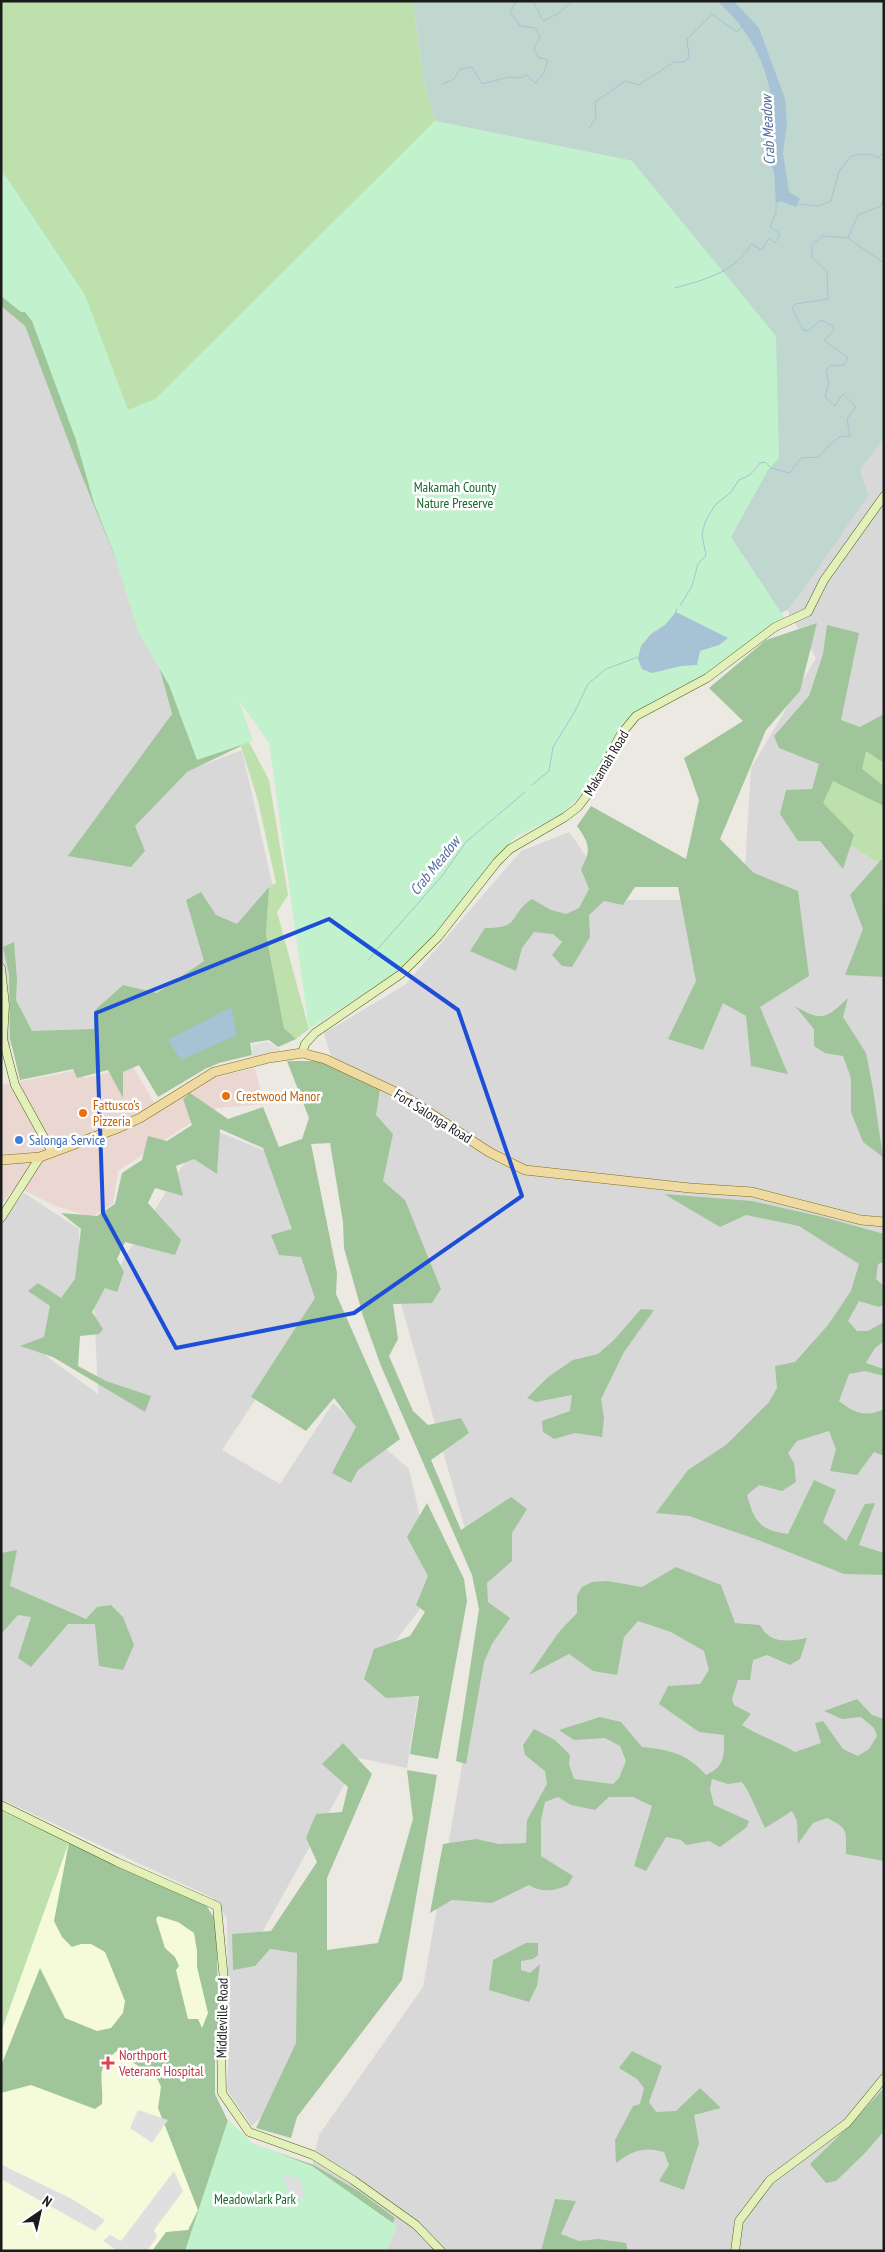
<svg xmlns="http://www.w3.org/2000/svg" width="885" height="2252" font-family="'PT Sans Narrow',sans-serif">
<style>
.residential{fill:#d9d8d8}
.commercial{fill:#ead7d2}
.education{fill:#f5fadb}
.grass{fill:#bde0ac}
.forest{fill:#a0c59b;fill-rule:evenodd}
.wetland{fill:#c0d7d0}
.park{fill:#c2f1ce}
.parking{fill:#dfdfdf}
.water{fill:#a7c2d4}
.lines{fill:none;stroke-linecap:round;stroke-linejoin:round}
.stream{stroke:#a7c2d4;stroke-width:1}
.secondary-casing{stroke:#4b6211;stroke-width:9}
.primary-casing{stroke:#806e12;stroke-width:10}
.secondary{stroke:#e4f0ba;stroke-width:8}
.primary{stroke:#efdba2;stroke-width:9}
.marked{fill:none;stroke:#1d4ed8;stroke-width:4;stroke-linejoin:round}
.food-dot{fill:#e8710a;stroke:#fff;stroke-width:2}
.shop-dot{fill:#3f7fe0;stroke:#fff;stroke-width:2}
.health-dot{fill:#e0444e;stroke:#fff;stroke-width:2}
.labels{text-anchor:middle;stroke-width:5;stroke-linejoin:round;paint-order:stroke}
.park-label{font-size:14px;fill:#18692d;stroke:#fff}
.street-label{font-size:14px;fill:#1b1b1b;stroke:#fff}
.food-label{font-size:14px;fill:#c56008;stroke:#fff;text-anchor:start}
.shop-label{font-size:14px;fill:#366cbe;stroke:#fff;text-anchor:start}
.health-label{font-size:14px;fill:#be3a42;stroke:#fff;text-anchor:start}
.water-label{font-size:15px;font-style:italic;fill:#546c9d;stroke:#fff}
</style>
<rect width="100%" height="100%" fill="#ebe9e1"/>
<g class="residential">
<path d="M1,306L25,326L77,464L158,663L187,771L242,750L274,892L253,948L120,1035L1,1047Z"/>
<path d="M884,438V740L846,843L884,866V2251H386L397,2226L312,2166L319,2135L423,1987L484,1642L479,1578L324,1033L405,985L521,851L569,832L617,900H743L751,768L816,658L787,610L802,592L869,495L860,470Z"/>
<path d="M207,1127L265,1151L320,1302L222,1450L280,1484L333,1403L409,1469L436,1588L367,1678L385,1695L418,1697L407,1768L359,1758L254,1947L297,1953L296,2084L252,2126L227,2090L229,2042L227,1918L213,1898L1,1799V1210L8,1215L24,1193L79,1229V1280L48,1322L45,1355L98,1394L94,1306Z"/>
</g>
<path class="commercial" d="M133,1067L159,1111L215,1077L255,1068L264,1104L217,1108L184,1127L118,1171L113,1204L91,1217L53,1205L16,1186L1,1205V1085L79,1070L85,1078Z"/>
<path class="education" d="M69,1842L118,1867L206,1905L216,1921L215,2094L228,2120L185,2251H1V2032Z"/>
<g class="grass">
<path d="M1,1H413L422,73L435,121L155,400L239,723L269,780L288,895L277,912L309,1029L296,1039L284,1028L266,934L269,887L276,883L258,801L241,746L204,684L1,192Z"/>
<path d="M847,728L884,740V866L846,843L816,806Z"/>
<path d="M1,1811L69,1842L1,2032Z"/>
</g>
<g class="forest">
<path d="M1,210L204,684L241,746L187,772L135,826L145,851L131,867L68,856L172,714L158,663L77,464L25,326L1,306Z"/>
<path d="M817,623L800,691L766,730L720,839L754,873L798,891L809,976L760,1007L788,1074L751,1066L746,1016L723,1003L703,1050L668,1039L696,981L678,887H635L623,905L604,901L589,915L590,937L572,967L562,966L552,955L562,942L553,934L534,932L522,948L516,971L470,951L485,928C522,928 508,915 532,899L551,910L566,914L579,908L589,889L581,869C592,850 589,843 577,826L591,806L686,859L699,800L684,758L743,721L709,688L766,640Z"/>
<path d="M827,625L859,633L841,720L860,727L884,714V763L866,751L862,769L884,786V806L833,781L823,803L854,835L843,869L820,841H798L780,814L786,790L812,789L819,764L779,748L774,736L809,696L823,654Z"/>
<path d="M882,859L884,977L845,975L863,929L850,895Z"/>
<path d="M269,887L266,934L284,1028L296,1039L278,1047L269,1040L250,1043L252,1055L219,1063L205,1069L158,1097L139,1065L123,1072V1098L108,1070L77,1078L73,1069L20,1080L10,1038L9,974L3,947L14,942L17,980L16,1000L32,1031L94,1029V1011L123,985L157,993L204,961L186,900L201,892L216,915L237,924Z"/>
<path d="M848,998L843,1017L866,1053L873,1089L883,1157L863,1142L851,1112V1078L843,1056L825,1053L814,1046V1029L795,1006C822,1022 826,1019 848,998Z"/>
<path d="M287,1061H320L380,1089L376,1115L393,1134L383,1181L405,1200L441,1289L432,1303L393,1304L398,1339L389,1356L413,1411L428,1425L461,1418L469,1433L431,1460L461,1530L511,1497L527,1509L512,1533V1561L487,1583L488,1602L510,1618L492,1644L484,1662L466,1764L456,1761L479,1609L472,1575L381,1366L363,1316L344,1248L343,1222L330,1143L311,1144L337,1273L336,1294L400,1439L358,1470L351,1483L332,1473L356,1427L334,1398L306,1431L251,1397L315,1298L301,1257L279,1255L271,1235L292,1229L263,1148L220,1129L217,1174L194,1159L176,1166L183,1196L155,1188L148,1203L181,1240L175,1255L125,1242L117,1259L124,1272L117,1292L105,1288L92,1312L103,1329L99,1334L80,1336L78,1366L106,1381L151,1396L145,1412L53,1357L20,1346L44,1337L50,1306L28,1291L38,1283L61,1298L75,1279L81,1229L61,1213L97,1216L115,1204L122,1173L142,1160L148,1136L167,1141L192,1125L183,1099L190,1093L228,1119L263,1107L279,1147L302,1139L309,1118Z"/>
<path d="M664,1194L752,1201L823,1217L884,1234V1262L878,1264L876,1279L884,1286V1305L879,1307L859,1301L848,1321L857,1331H868L884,1322V1341L875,1348L866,1363L884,1369V1376L865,1371L849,1374L839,1401C854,1413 866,1418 884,1409V1456L874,1452L857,1475L830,1471L836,1449L829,1431L797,1441L788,1453L794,1463L796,1482L782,1491L759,1485L747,1495C754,1521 759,1530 788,1534L814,1480L836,1490L823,1522L846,1541L865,1504L875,1503L859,1545L884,1553V1575L844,1574L761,1541L689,1516L656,1513L688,1470L726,1445L769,1402L777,1388L775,1366L795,1362L828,1325L851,1291L859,1264L799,1226L746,1215L720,1227Z"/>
<path d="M641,1309L654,1310L624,1352L601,1399L604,1418L602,1437L575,1433L554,1439L543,1432L542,1421L570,1411L572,1395L536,1402L527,1398L548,1377L573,1360L598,1354L614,1340Z"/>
<path d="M427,1503L464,1579L467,1601L438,1759L410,1754L419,1696L386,1698L364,1679L374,1649L410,1636L425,1612L416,1605L428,1576L407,1537Z"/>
<path d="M17,1550L10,1586L86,1619L97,1607L111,1605L123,1617L134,1645L123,1670L99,1666L95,1624H68L31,1667L18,1658L31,1617L18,1615L1,1634V1553Z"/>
<path d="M676,1567L721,1585L735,1623L760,1625C770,1645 789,1641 807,1638L800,1659L790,1665L767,1655L753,1660L750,1680H738L732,1699L734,1705L751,1714L742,1725C759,1736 777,1741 795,1752L821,1743L815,1723L823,1721L843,1749L858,1756L869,1749L877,1736L874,1728L861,1717L842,1719L824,1711L857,1699L872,1715L884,1719V1861L846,1854C846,1830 849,1829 827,1818L813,1823L798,1844L797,1821L792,1811L765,1828C757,1812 752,1796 742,1782L728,1784L712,1779L710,1789L714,1805L749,1821L747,1827L720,1847L709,1841L686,1845L681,1840L666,1837L646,1871L634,1866L652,1806L633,1797H609L595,1810L571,1805L558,1797L545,1802L541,1820V1856L573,1876L568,1885C555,1891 542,1893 529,1885L492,1903L452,1900L430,1913L443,1844L476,1839L499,1844L526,1843L527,1820L547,1784L545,1771L525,1755L523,1745L534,1729L555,1740L570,1755L569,1764L574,1779L613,1784L619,1778L626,1761L620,1746L605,1738L574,1740L559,1730L600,1717L621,1722L642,1747C671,1750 686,1753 706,1775C726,1766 724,1755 724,1735L699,1732L659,1704L668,1686L700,1684L709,1670L704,1651L671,1632L638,1621L624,1637L617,1675L593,1671L569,1654L529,1675L559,1632L577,1613V1595L582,1587L592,1582L607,1581L642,1587Z"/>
<path d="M343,1743L372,1774L327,1878V1950L378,1943L413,1819L407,1770L437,1775L402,1980L297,2117L291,2138L256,2128L296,2043L297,1953L270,1949L255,1966L233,1970L232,1934L271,1931L317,1862L306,1838L316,1814L342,1812L348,1787L322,1764Z"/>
<path d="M69,1842L118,1867L206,1905L216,1921L219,2034L215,2033V2094L228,2121L252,2144L314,2165L360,2192L395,2218L380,2251H152L166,2232L188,2230L198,2210L158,2108L161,2087L158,2080L151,2073L130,2061L128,2056L120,2049C93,2067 104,2078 102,2104L95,2109L31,2085L1,2093V2066L40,1968L65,2018L97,2031L111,2028L123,2013L125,2001L105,1952L91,1944H81L72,1947L62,1937L54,1921ZM158,1916L178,1922L194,1933L197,1951V1967L208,2013L202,2028L198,2019H188L176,1970L179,1966L175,1957L165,1948L156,1919Z"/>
<path d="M526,1943H538V1955L533,1959L521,1961V1970L530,1973L540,1964L537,1986L529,2002L489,1990L493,1960Z"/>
<path d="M632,2051L662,2066L649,2102L656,2112L676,2111L700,2088L721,2108L694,2115L699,2143L684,2190L659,2181L669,2165L664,2152C642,2146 633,2151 616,2163L615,2140L633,2106L640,2104L644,2088L637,2079L619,2068Z"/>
<path d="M884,2088V2131L865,2153L836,2181L826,2183L810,2164L852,2123Z"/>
<path d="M555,2199L576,2201L561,2234L579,2241L598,2239L626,2243L628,2251H541Z"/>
</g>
<path class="wetland" d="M413,1H884V438L860,470L869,495L802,592L787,610L747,632L632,161L435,121L422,73Z"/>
<g class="park">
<path d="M435,121L632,161L776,336L779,458L768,470L731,537L784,617L708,673L664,695L622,723L587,789L562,814L515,837L445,924L401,970L309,1029L269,743L239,701L253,741L197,760L169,685L138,631L114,554L94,503L76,440L32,321L25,312H21L1,296V169L85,295L128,410L155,399Z"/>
<path d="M228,2120L252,2143L312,2166L397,2226L386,2251H185Z"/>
</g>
<g class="parking">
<path d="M268,1042L281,1050L253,1057L252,1045Z"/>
<path d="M138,2110L168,2120L152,2143L130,2128Z"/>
<path d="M2,2165L72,2199L105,2220L95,2231L3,2180Z"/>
<path d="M174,2171L183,2191L154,2230L157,2237L147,2251H118L103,2241L110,2235L121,2241Z"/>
<path d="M284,2173L295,2180L297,2175L302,2185L304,2198L301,2200L288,2190L284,2179Z"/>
</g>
<g class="water">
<path d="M717,1H734L759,28L785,99L787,124L783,153L789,192L800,199L796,207L781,201L776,203C775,193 775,182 774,172C773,168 770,165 770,161C768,152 774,141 774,131C774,79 756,35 717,1Z"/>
<path d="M676,612L728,638L719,645L700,651L697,665L681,666L652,673L642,669L638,659L641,646L651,634L665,625Z"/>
<path d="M231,1007L237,1035L181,1060L168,1040Z"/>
</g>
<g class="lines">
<g class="stream">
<path d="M533,1L543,21L559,13L572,1"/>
<path d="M442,84L453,80L460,69L472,67L482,84L509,77L520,78L527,75L535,83L544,73L548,60L538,57L534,48L540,37L535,28L520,26L510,12L516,1"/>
<path d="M589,128L596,118L595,102L625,81L639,85L674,62H685L689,57L687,39L712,14L737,32L741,27"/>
<path d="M879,157L884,153"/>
<path d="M799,204L819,206L831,201L839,171L851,156C863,154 875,152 884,162"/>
<path d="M848,238L884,263"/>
<path d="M675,288C703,280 737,272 751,244L762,250L769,238L775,243L780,234L770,226L776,213V203"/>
<path d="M680,606L692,586L698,564L706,555L702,535L705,522L715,505L731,492L739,480L750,475L760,463L765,462L771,468L790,473L801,458L819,457L830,444L841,436L850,437L847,419L856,407L843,394L835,406L825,397L829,383L826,371L829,366L844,365L848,358L824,340L834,330L833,326L821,320L808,331L803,330L792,308L795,304L828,299L827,271L812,258V245L822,236L848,238L858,215L881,206L884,197"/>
<path d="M675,613L677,609"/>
<path d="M532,785L549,771L553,747L574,713L588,684L606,669L638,657"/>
<path d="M368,960L442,876L466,842L525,792"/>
</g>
<defs>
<g id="secondary">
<path d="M1,968L5,1005L3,1039L15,1085L52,1152"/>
<path d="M302,1053L305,1044L315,1033L401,974L438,937L497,862L510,849L565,817L578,807L591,790L621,734L636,716L707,678L775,627L808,612L824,580L884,496"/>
<path d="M1,1218L40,1157"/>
<path d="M1,1805L117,1862L217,1906L224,1980L221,2043L222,2093L249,2132L313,2155L353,2180L416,2225L441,2251"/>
<path d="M735,2251L739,2221L770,2180L847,2123L884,2078"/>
</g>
<path id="primary" d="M1,1160L40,1157L118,1128L140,1118L214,1072L269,1058L302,1053L325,1059L404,1096L489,1152L525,1170L690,1188L752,1192L861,1220L884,1222"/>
</defs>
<use href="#secondary" class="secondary-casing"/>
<use href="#primary" class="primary-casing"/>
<use href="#secondary" class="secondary"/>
<use href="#primary" class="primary"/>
</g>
<path class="marked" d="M329,919L458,1010L522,1196L354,1313L176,1348L103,1213L96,1013Z"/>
<g class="food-dot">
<circle cx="226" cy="1096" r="5"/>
<circle cx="83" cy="1113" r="5"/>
</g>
<circle class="shop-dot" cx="19" cy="1140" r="5"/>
<path class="health-dot" d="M105.5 2055.5h5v5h5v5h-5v5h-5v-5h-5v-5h5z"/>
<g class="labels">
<g class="park-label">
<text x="455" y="492">Makamah County<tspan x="455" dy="16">Nature Preserve</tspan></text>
<text x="255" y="2204">Meadowlark Park</text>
</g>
<g class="street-label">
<text transform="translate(606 763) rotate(-59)" y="5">Makamah Road</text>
<text transform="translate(433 1116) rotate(32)" y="5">Fort Salonga Road</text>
<text transform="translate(222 2018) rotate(-89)" y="5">Middleville Road</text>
</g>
<g class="food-label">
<text x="236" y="1101">Crestwood Manor</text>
<text x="93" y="1110">Fattusco's<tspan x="93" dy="16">Pizzeria</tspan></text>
</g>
<g class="shop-label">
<text x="29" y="1145">Salonga Service</text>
</g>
<g class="health-label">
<text x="119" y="2060">Northport<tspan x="119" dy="16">Veterans Hospital</tspan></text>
</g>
<g class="water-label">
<text transform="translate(768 130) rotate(-93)" y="5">Crab Meadow</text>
<text transform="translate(435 866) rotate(-51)" y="5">Crab Meadow</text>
</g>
</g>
<rect width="885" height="2252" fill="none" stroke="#1b1b1b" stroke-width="5"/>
<g transform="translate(40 2212) rotate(34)" stroke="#ffffff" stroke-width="4" paint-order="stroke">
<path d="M0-4L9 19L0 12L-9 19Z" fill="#1b1b1b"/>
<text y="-8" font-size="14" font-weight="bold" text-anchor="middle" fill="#1b1b1b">N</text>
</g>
</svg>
